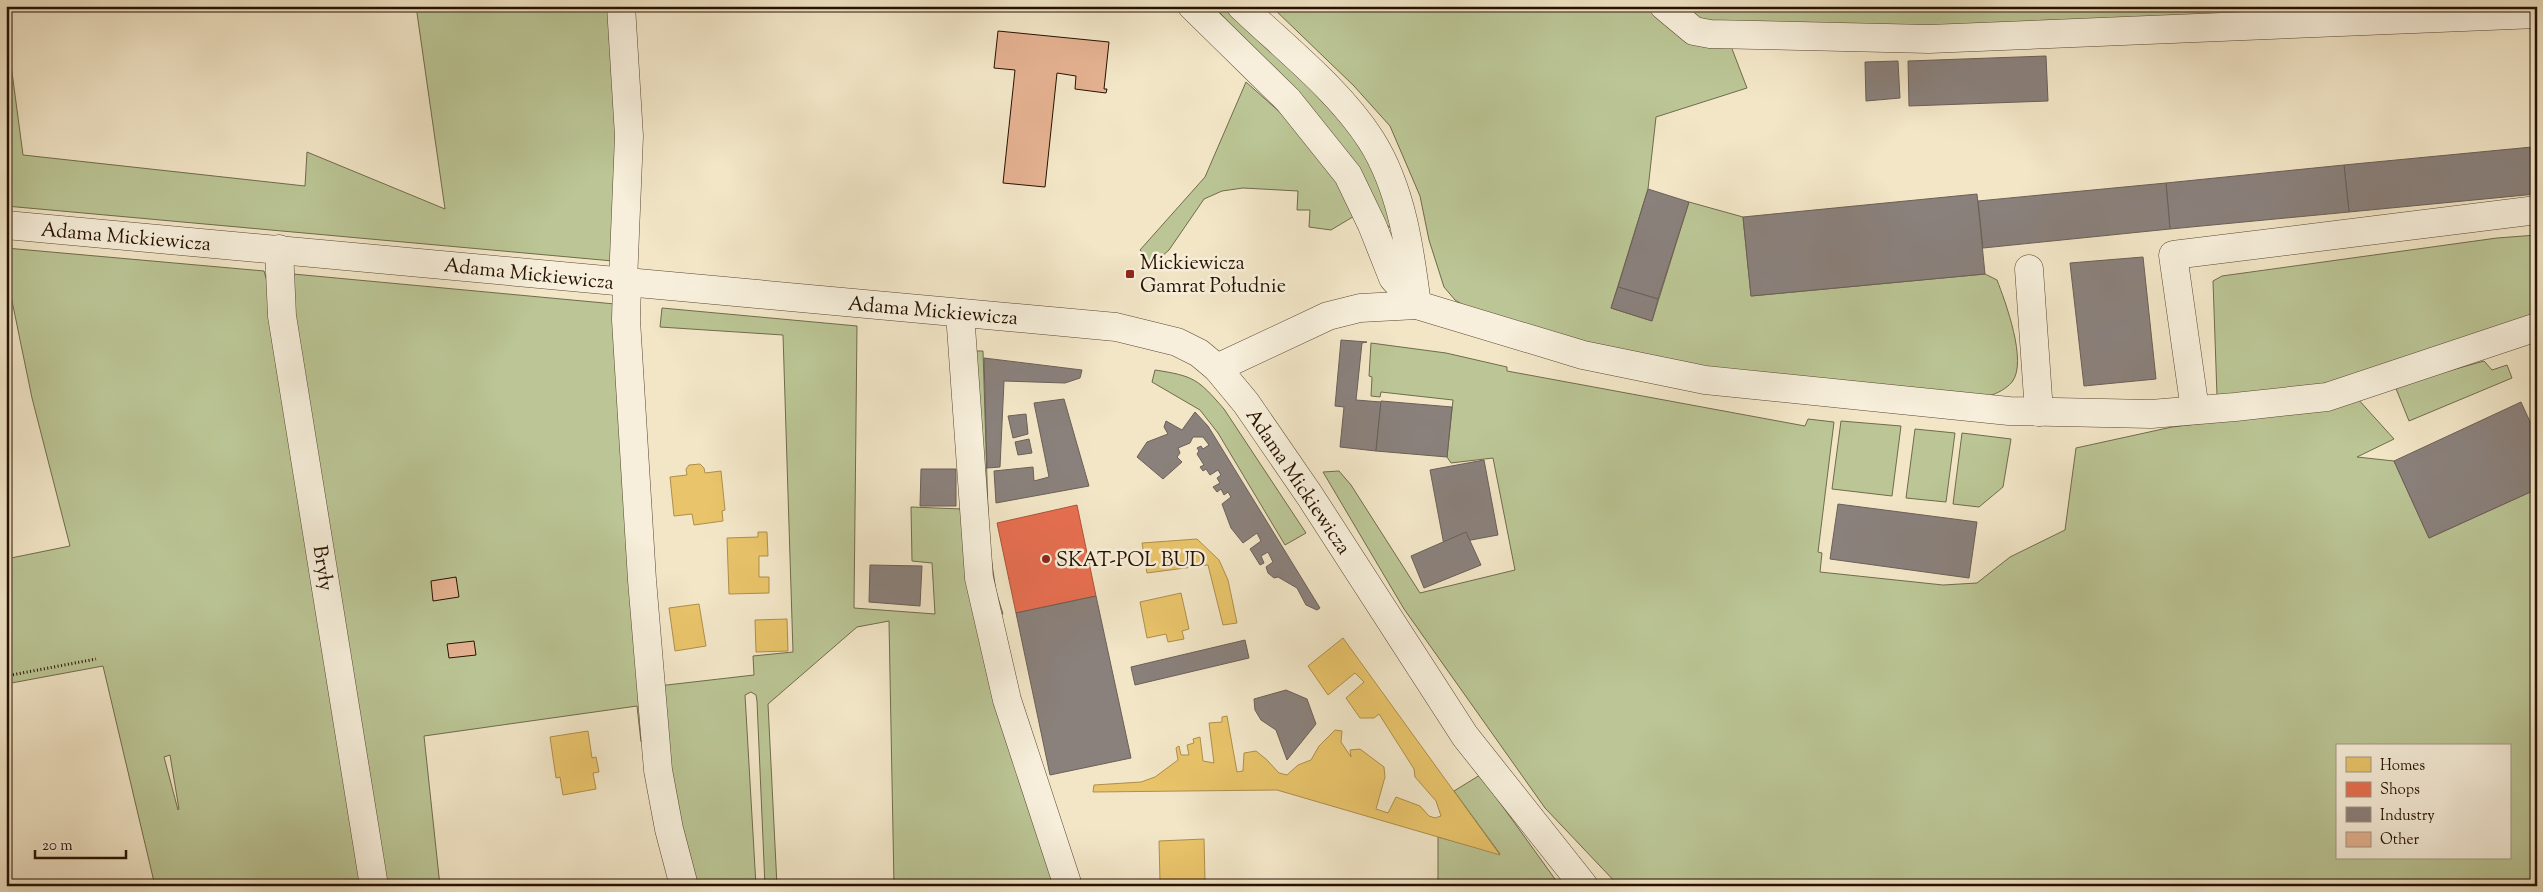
<svg xmlns="http://www.w3.org/2000/svg" width="2543" height="892" font-family="'Sorts Mill Goudy',serif">
<style>
.green{fill:#bbc595;stroke:#706b4a;fill-rule:evenodd}
.homes{fill:#e9c46a;stroke:#ae8e4a}
.shops{fill:#e76f51;stroke:#ad5339}
.industry{fill:#8a817c;stroke:#6c5f57}
.building{fill:#e5b291;stroke:#261100}
.lines{fill:none;stroke-linecap:round;stroke-linejoin:round}
.minor-casing{stroke:#594632;stroke-width:29}
.path{stroke:#261100;stroke-width:3;stroke-dasharray:1 2.5;stroke-linecap:butt}
.minor{stroke:#f7efdb;stroke-width:28}
.poi-dot{fill:#8f2418;stroke:#f7efdb;stroke-width:2}
.labels{text-anchor:middle;stroke-width:5;stroke-linejoin:round;paint-order:stroke}
.street-label{font-size:20px;fill:#261100;stroke:#f7efdb}
.poi-label{font-size:20px;fill:#261100;stroke:#f7efdb;text-anchor:start}
</style>
<rect width="100%" height="100%" fill="#f2e6c7"/>
<filter id="stains"><feTurbulence type="fractalNoise" baseFrequency=".004" numOctaves="4"/><feColorMatrix values="0 0 0 0 .2 0 0 0 0 .09 0 0 0 0 .02 0 0 0 .5 -.17"/></filter>
<radialGradient id="worn" r=".72"><stop offset=".6" stop-color="#630" stop-opacity="0"/><stop offset="1" stop-color="#630" stop-opacity=".3"/></radialGradient>
<g class="green">
<path d="M416,6H607L619,118L613,261L6,206V27L23,155L305,186L307,152L445,209Z"/>
<path d="M1214,6H1226L1268,43L1356,138L1376,168L1394,230L1386,225L1236,31Z"/>
<path d="M1271,6H2537L1894,30L1724,28L1747,88L1656,117L1648,189L1611,308L1652,321L1689,202L1743,217L1751,296L1985,274L1997,280C2005,301 2028,362 2012,382C2006,389 1998,393 1989,396L1731,373L1592,350L1478,314L1455,300L1444,287L1429,240L1420,196L1390,126L1354,86Z"/>
<path d="M1246,82L1291,122L1323,159L1356,215L1331,230L1309,227L1310,210H1297L1298,191L1243,188L1222,191L1204,199L1169,250L1153,264L1140,250L1205,177Z"/>
<path d="M2537,235V315L2339,381L2237,397L2217,396L2213,281L2222,276L2497,238Z"/>
<path d="M6,248L264,271L273,302L307,500L367,886H155L103,666L6,684V559L70,546L32,398L11,296L6,295ZM170,755L179,809L178,810L164,757Z"/>
<path d="M293,274L615,304L649,741L641,742L637,706L424,736L440,886H380L289,283Z"/>
<path d="M662,308L857,326L854,608L935,614L932,563L912,561L911,507L962,509L972,351H983L989,544L996,591L1003,614L985,616L1061,886H894L889,621L857,627L768,704L777,886H765L757,701L756,695L751,692L745,695L756,886H693L686,865L658,686L754,675L753,656L793,652L783,335L660,327Z"/>
<path d="M1371,343L1446,353L1507,367V371L1805,426L1808,419L1834,422L1818,552L1822,553L1820,572L1943,585L1977,583L2010,557L2065,530L2076,448L2172,427L2278,414L2357,398L2394,439L2357,457L2394,461L2429,538L2537,489V886H1619L1545,808L1404,609L1323,472L1339,471L1351,485L1420,593L1515,570L1493,458L1451,463L1447,457L1453,400L1381,392L1380,397L1371,396L1372,377L1369,376ZM2337,746H2509V858H2337Z"/>
<path d="M2484,361L2492,370L2507,365L2512,378L2409,421L2395,386Z"/>
<path d="M1155,370C1194,376 1198,379 1224,409L1306,533L1285,545L1218,433L1200,410L1152,382Z"/>
<path d="M1841,421L1901,426L1892,496L1832,489Z"/>
<path d="M1915,429L1955,433L1946,502L1906,498Z"/>
<path d="M1962,433L2011,439L2003,487L1979,507L1953,504Z"/>
<path d="M1480,775L1560,886H1438V837L1500,854L1454,791Z"/>
</g>
<g class="homes">
<path d="M700,464L704,468L705,473L721,471L725,510L722,511L723,521L694,525L692,514L674,516L670,477L687,475L686,469L689,465Z"/>
<path d="M758,532H767L768,556H759V577H769V593L729,594L727,538L758,537Z"/>
<path d="M1197,539L1219,560L1228,580L1237,623L1223,625L1208,565L1147,573L1142,543Z"/>
<path d="M1181,593L1189,629L1182,631L1184,639L1168,642L1166,634L1147,638L1140,602Z"/>
<path d="M699,604L706,646L675,651L669,608Z"/>
<path d="M787,619L788,651L756,652L755,620Z"/>
<path d="M1343,638L1500,855L1277,790L1093,792L1094,785L1141,782L1155,777L1178,760L1176,748L1179,746L1181,755H1189L1187,745L1194,743L1193,739L1200,737L1203,761L1214,763L1209,723L1222,722V717L1227,716L1237,772L1243,771L1244,753L1256,751L1266,759L1279,773L1287,775L1298,765L1311,760L1319,746L1335,730L1342,731L1341,742L1351,757L1350,750L1360,749L1384,767L1385,777L1376,809L1388,813L1396,797L1420,806L1429,816L1435,818L1441,816L1436,801L1415,777L1414,769L1379,714L1374,718H1360L1346,698L1364,682L1355,673L1328,695L1308,666Z"/>
<path d="M588,731L592,758L596,757L599,772L593,773L596,789L563,795L560,777L556,778L550,737Z"/>
<path d="M1204,839L1205,880H1203V886H1177V880L1160,881L1159,841Z"/>
</g>
<path class="shops" d="M1077,505L1096,596L1016,613L997,523Z"/>
<g class="industry">
<path d="M2046,56L2048,101L1909,106L1908,61Z"/>
<path d="M1898,61L1900,98L1866,101L1865,62Z"/>
<path d="M2537,146V194H2536L2532,147Z"/>
<path d="M2532,147L2536,194L2349,212L2344,165Z"/>
<path d="M2344,165L2349,212L2170,229L2166,183Z"/>
<path d="M2166,183L2170,229L1983,248L1978,201Z"/>
<path d="M1648,189L1689,202L1658,299L1618,287Z"/>
<path d="M1977,194L1985,274L1751,296L1743,217Z"/>
<path d="M2143,257L2156,379L2084,386L2070,263Z"/>
<path d="M1618,287L1658,299L1652,321L1611,308Z"/>
<path d="M1341,340L1367,342L1362,343L1356,400L1381,402L1376,451L1340,447L1344,407L1335,406Z"/>
<path d="M984,358L1082,370L1080,378L1065,383L1004,381L1000,467L987,468Z"/>
<path d="M1064,399L1089,486L996,503L994,471L1033,467L1034,481L1049,477L1034,403Z"/>
<path d="M1381,401L1452,407L1447,457L1376,451Z"/>
<path d="M2521,402L2537,437V489L2429,538L2394,461Z"/>
<path d="M1195,412L1208,426L1320,608L1317,610L1306,605L1297,588L1278,577L1274,578L1268,573L1266,567L1273,562L1268,552L1261,556L1264,563L1260,565L1250,549L1261,541L1257,533L1243,543L1231,528L1222,504L1231,497L1228,492L1224,495L1221,489L1217,492L1213,487L1220,483L1217,478L1221,475L1218,470L1210,475L1206,469L1203,471L1200,467L1204,465L1197,454L1199,451L1197,448L1201,446L1203,449L1209,445L1203,437H1193L1190,443L1178,448L1180,453L1177,457L1182,462L1163,479L1137,457L1147,442L1168,434L1164,427L1166,421L1182,430Z"/>
<path d="M1026,414L1028,434L1013,438L1008,416Z"/>
<path d="M1029,439L1032,453L1018,455L1015,442Z"/>
<path d="M1484,460L1498,535L1444,545L1430,470Z"/>
<path d="M921,469H956V506H920Z"/>
<path d="M1838,504L1977,522L1969,578L1830,559Z"/>
<path d="M1466,532L1481,565L1424,588L1411,556Z"/>
<path d="M870,565L922,566L920,606L869,602Z"/>
<path d="M1096,596L1131,758L1050,775L1016,613Z"/>
<path d="M1245,640L1249,658L1135,685L1131,667Z"/>
<path d="M1286,690L1307,699L1316,724L1287,760L1276,730L1261,720L1255,710L1254,699Z"/>
</g>
<g class="building">
<path d="M998,31L1109,42L1104,89H1107L1106,93L1075,89L1076,76L1057,73L1045,187L1003,183L1015,70L994,68Z"/>
<path d="M456,577L459,597L433,601L431,581Z"/>
<path d="M474,641L476,655L449,658L447,644Z"/>
</g>
<g class="lines">
<defs>
<g id="minor">
<path d="M621,6L629,136L623,282"/>
<path d="M1192,6L1288,100L1348,175L1372,225L1393,278L1417,305L1583,355L1705,380L2009,411L2151,414L2235,407L2327,397L2537,327"/>
<path d="M1664,6L1694,31L1710,34L1929,39L2537,14"/>
<path d="M6,225L1116,327L1177,342L1199,353L1217,368L1246,403L1310,496L1465,736L1584,886"/>
<path d="M279,249L282,316L374,886"/>
<path d="M2029,269L2039,412"/>
<path d="M627,283L626,320L642,580L658,770L669,829L684,886"/>
<path d="M960,313L979,578L1007,700L1068,886"/>
<path d="M1217,368L1328,316L1360,308L1417,305C1410,250 1402,189 1371,140C1339,90 1285,48 1241,6"/>
<path d="M2195,410L2173,255L2537,210"/>
</g>
</defs>
<use href="#minor" class="minor-casing"/>
<path class="path" d="M6,676L96,659"/>
<use href="#minor" class="minor"/>
</g>
<g class="poi-dot">
<rect x="1125" y="269" width="10" height="10" rx="2.5"/>
<circle cx="1046" cy="559" r="5"/>
</g>
<g class="labels">
<g class="street-label">
<text transform="translate(126 236) rotate(5)" y="7">Adama Mickiewicza</text>
<text transform="translate(529 273) rotate(6)" y="7">Adama Mickiewicza</text>
<text transform="translate(933 310) rotate(5)" y="7">Adama Mickiewicza</text>
<text transform="translate(1299 481) rotate(56)" y="7">Adama Mickiewicza</text>
<text transform="translate(324 568) rotate(81)" y="7">Bryły</text>
</g>
<g class="poi-label">
<text x="1140" y="269">Mickiewicza<tspan x="1140" dy="23">Gamrat Południe</tspan></text>
<text x="1056" y="566">SKAT-POL BUD</text>
</g>
</g>
<rect width="2543" height="892" fill="none" stroke="#f2e6c7" stroke-width="25"/>
<rect x="8" y="8" width="2528" height="877" fill="none" stroke="#261100" stroke-width="2.5"/>
<rect x="12" y="12" width="2518" height="867" fill="none" stroke="#261100"/>
<rect x="2336" y="744" width="175" height="115" fill="#f7efdb" stroke="#a39683"/>
<rect x="2346" y="757" width="25" height="15" fill="#e9c46a" stroke="#a39683"/>
<text x="2380" y="770" font-size="15" fill="#261100">Homes</text>
<rect x="2346" y="782" width="25" height="15" fill="#e76f51" stroke="#a39683"/>
<text x="2380" y="794" font-size="15" fill="#261100">Shops</text>
<rect x="2346" y="807" width="25" height="15" fill="#8a817c" stroke="#a39683"/>
<text x="2380" y="820" font-size="15" fill="#261100">Industry</text>
<rect x="2346" y="832" width="25" height="15" fill="#e5b291" stroke="#a39683"/>
<text x="2380" y="844" font-size="15" fill="#261100">Other</text>
<path d="M35 850v8h91v-8" fill="none" stroke="#261100" stroke-width="2.5"/>
<text x="42" y="850" font-size="15" fill="#261100" stroke="#f7efdb" stroke-width="4" paint-order="stroke">20 m</text>
<rect width="100%" height="100%" filter="url(#stains)"/>
<rect width="100%" height="100%" fill="url(#worn)"/>
</svg>
